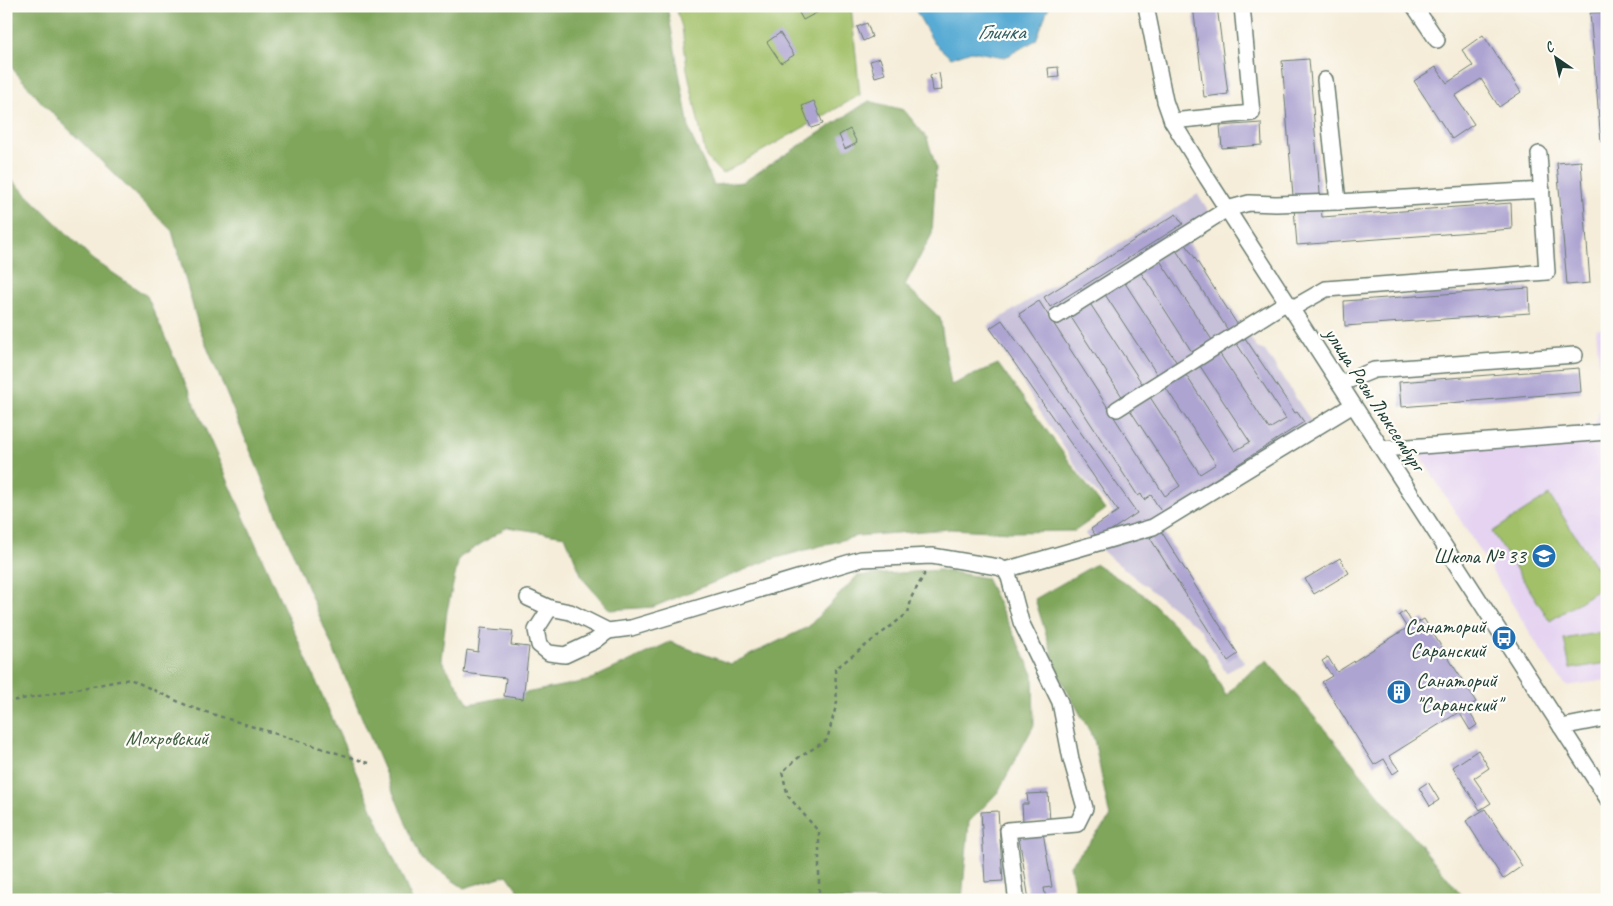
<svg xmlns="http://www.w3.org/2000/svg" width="1613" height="906" font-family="Caveat,sans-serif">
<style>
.built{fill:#e5d3f1}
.industrial{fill:#c7c0d9}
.green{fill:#a1c068;stroke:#607e4e}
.forest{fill:#80a65c;stroke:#507248}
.water{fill:#59abd4;stroke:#3c7484}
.building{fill:#ada4d1}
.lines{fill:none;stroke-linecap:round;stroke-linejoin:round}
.minor-casing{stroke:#6a7b6e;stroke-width:18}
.path{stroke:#6a7b6e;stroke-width:2.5;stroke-dasharray:4 4;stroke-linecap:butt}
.minor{stroke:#fff;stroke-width:15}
.labels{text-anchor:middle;stroke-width:4.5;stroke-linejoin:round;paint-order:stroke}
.street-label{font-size:21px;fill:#1f3d34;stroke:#fdfcf7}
.poi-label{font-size:21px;fill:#1f3d34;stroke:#fdfcf7;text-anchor:end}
.park-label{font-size:21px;fill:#405e41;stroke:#fdfcf7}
.water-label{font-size:22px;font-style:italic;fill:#305e64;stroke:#fdfcf7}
</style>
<rect width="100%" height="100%" fill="#fdfcf7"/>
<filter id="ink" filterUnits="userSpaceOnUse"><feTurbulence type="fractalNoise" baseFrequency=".02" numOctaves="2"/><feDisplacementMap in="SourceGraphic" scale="10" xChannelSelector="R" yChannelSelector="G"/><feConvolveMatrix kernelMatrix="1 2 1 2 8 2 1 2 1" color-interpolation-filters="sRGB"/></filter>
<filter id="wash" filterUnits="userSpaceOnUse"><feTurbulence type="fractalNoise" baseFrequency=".0096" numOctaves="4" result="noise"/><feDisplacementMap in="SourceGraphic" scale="20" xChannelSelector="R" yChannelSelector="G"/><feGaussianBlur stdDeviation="1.12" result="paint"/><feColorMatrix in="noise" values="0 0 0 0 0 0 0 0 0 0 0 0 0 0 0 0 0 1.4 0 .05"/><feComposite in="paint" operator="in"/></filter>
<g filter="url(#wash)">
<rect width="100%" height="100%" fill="#f5edd9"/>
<path class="built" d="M1607,328V680L1566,686L1550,665L1412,442L1595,425L1602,402L1596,329Z"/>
<path class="industrial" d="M1198,194L1216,223L1188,241L1257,348L1265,351L1313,424L1160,526L1244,662L1226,673L1201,630L1108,556L1085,534L1114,513L1084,478L1039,410L988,326Z"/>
<g class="green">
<path d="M675,6H851L860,95L722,174L706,157L687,69L682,27Z"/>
<path d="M1549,495L1607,584L1550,621L1492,532Z"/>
<path d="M1607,631V663L1570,669L1564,639Z"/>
</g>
<g class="forest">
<path d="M6,6H667L690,133L714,185L743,182L869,101L904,110L927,138L936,167L932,234L905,285L940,318L951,385L998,364L1105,510L1075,531L1011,532L950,529L857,536L769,560L653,607L610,610L583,579L565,536L507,527L459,558L447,611L441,659L469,704L587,681L670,642L731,664L808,627L857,576L940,570L986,578L1033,674L1034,725L998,792L969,822L962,900H573L570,895L566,900H525L507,875L464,888L421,859L199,328L172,231L43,104L6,61Z"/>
<path d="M6,174L94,260L147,296L412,900H6Z"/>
<path d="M1096,564L1147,597L1204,655L1226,696L1241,679L1267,660L1466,900H1077L1070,865L1110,818L1094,739L1059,676L1035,599Z"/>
</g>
<path class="water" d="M913,6H1049L1036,40L1005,57L971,51L951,58L934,43Z"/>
<g id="blocks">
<g class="building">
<path d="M801,6H817L820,11L803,20L797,9Z"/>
<path d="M1193,6H1217L1228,94L1204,97Z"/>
<path d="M1607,12V141L1601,142L1590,13Z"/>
<path d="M867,23L872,37L863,41L857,27Z"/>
<path d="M780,33L794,55L781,63L767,42Z"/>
<path d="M1483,35L1521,92L1499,107L1481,79L1455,96L1474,124L1452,139L1414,81L1436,67L1447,83L1473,66L1462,50Z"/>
<path d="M880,58L885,74L875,77L870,61Z"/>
<path d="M1309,59L1322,217L1511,203L1512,229L1297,245L1282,61Z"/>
<path d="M1058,67L1059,77L1049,78L1048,68Z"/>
<path d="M939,73L942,90L932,91L930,75Z"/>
<path d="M814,101L823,124L811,128L802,106Z"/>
<path d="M1261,123L1262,145L1222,148L1220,126Z"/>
<path d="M850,129L857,143L845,149L839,135Z"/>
<path d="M1581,161L1590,283L1567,285L1557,163Z"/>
<path d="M1176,214L1183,224L1050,307L1044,297Z"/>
<path d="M1184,241L1237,324L1228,330L1174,247Z"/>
<path d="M1159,259L1212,340L1192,352L1140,271Z"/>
<path d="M1123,280L1177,363L1158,376L1104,293Z"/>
<path d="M1529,288L1530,313L1345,326L1344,301Z"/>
<path d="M1039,301L1165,496L1180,486L1128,407L1148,394L1200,474L1216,464L1164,385L1184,372L1235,451L1250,442L1198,363L1218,351L1269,429L1286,419L1235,341L1243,335L1295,413L1297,412L1304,422L1162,513L1151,495L1144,500L1141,494L1138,496L1019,314Z"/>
<path d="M1089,302L1143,385L1123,398L1069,314Z"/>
<path d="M1002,320L1137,513L1098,539L1091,529L1118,511L990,328Z"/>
<path d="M1579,368L1581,392L1401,407L1399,382Z"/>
<path d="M1161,531L1238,654L1228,661L1150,538Z"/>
<path d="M1340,558L1349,573L1314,594L1305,579Z"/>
<path d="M1405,611L1413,625L1424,619L1476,702L1467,708L1477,725L1470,730L1459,712L1389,756L1399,770L1393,774L1384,759L1374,765L1322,682L1332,676L1322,661L1328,657L1337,672L1407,628L1399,615Z"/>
<path d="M481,628L513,631L511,645L529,647L523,699L504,696L506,678L464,673L467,650L478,652Z"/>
<path d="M1478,750L1489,768L1474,778L1491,803L1480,810L1453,767Z"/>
<path d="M1428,782L1439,800L1430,806L1419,788Z"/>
<path d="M1048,793L1050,821L1023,823L1022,804H1028L1027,794Z"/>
<path d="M1485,809L1522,866L1503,879L1466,821Z"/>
<path d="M998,811L1003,881L985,882L981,812Z"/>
<path d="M1043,832L1052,887L1044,888L1046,900H1029L1019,837Z"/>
</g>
</g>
</g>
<g filter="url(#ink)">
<use href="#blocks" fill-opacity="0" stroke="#6a7b6e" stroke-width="1"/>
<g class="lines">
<defs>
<g id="minor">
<path d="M1146,6L1165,101L1172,121L1207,178L1607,798"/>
<path d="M1414,6L1437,40"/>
<path d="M1325,80L1338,202L1542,190"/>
<path d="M1172,121L1252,113L1242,6"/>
<path d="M1291,309L1326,289L1547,272L1539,154"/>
<path d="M1057,316L1227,209L1249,203L1276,204L1338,202"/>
<path d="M1340,384L1374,370L1575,355"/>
<path d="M1117,409L1287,302"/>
<path d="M1382,449L1607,432"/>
<path d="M1005,570L1153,527L1353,405"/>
<path d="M528,598L550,608L570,612L608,631L631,628L861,559L932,556L998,567L1005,570L1009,577L1021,622L1060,702L1071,759L1085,808L1077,824L1008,830L1016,895"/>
<path d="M550,608L536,630L539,645L549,653L565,655L595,641L608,631"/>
<path d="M1561,727L1607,718"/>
</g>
</defs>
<use href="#minor" class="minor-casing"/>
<g class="path">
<path d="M6,702L130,679L190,707L369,763"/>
<path d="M819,900V832L788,796L782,772L798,758L827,740L837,702L835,669L908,613L912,596L924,575V569"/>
</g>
<use href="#minor" class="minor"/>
</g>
</g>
<defs>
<symbol id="school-disc" viewBox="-11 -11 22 22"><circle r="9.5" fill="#1f6fb2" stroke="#fdfcf7"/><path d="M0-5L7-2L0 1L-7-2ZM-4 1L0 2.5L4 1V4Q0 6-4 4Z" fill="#fff"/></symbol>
<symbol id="bus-disc" viewBox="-11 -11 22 22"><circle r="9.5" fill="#1f6fb2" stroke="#fdfcf7"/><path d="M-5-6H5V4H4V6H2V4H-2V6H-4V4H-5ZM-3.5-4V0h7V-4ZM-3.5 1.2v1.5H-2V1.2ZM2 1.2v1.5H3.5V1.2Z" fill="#fff"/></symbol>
<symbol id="building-disc" viewBox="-11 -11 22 22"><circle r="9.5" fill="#1f6fb2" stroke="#fdfcf7"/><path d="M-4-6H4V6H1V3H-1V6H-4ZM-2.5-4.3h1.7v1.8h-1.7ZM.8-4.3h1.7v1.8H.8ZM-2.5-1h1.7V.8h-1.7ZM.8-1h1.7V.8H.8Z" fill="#fff"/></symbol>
</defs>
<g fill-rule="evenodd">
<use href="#school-disc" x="1530" y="542" width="28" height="28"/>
<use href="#bus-disc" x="1490" y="624" width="28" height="28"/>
<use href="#building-disc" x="1385" y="678" width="28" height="28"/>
</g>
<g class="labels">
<g class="street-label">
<text transform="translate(1375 399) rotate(57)" y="7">улица Розы Люксембург</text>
</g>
<g class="poi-label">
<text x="1526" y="563">Школа № 33</text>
<text x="1486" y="633">Санаторий<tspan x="1486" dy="24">Саранский</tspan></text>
<text x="1416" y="687" text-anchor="start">Санаторий<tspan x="1416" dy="24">"Саранский"</tspan></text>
</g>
<g class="park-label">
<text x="167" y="745">Мохровский</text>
</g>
<g class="water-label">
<text x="1001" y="39">Глинка</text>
</g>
</g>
<rect width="1613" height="906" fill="none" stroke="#fdfcf7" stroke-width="25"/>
<g transform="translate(1556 58) rotate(326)" stroke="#fdfcf7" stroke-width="4" paint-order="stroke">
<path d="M0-4L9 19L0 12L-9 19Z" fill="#1f3d34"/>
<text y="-8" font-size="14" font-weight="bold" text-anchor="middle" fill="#1f3d34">С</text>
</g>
</svg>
